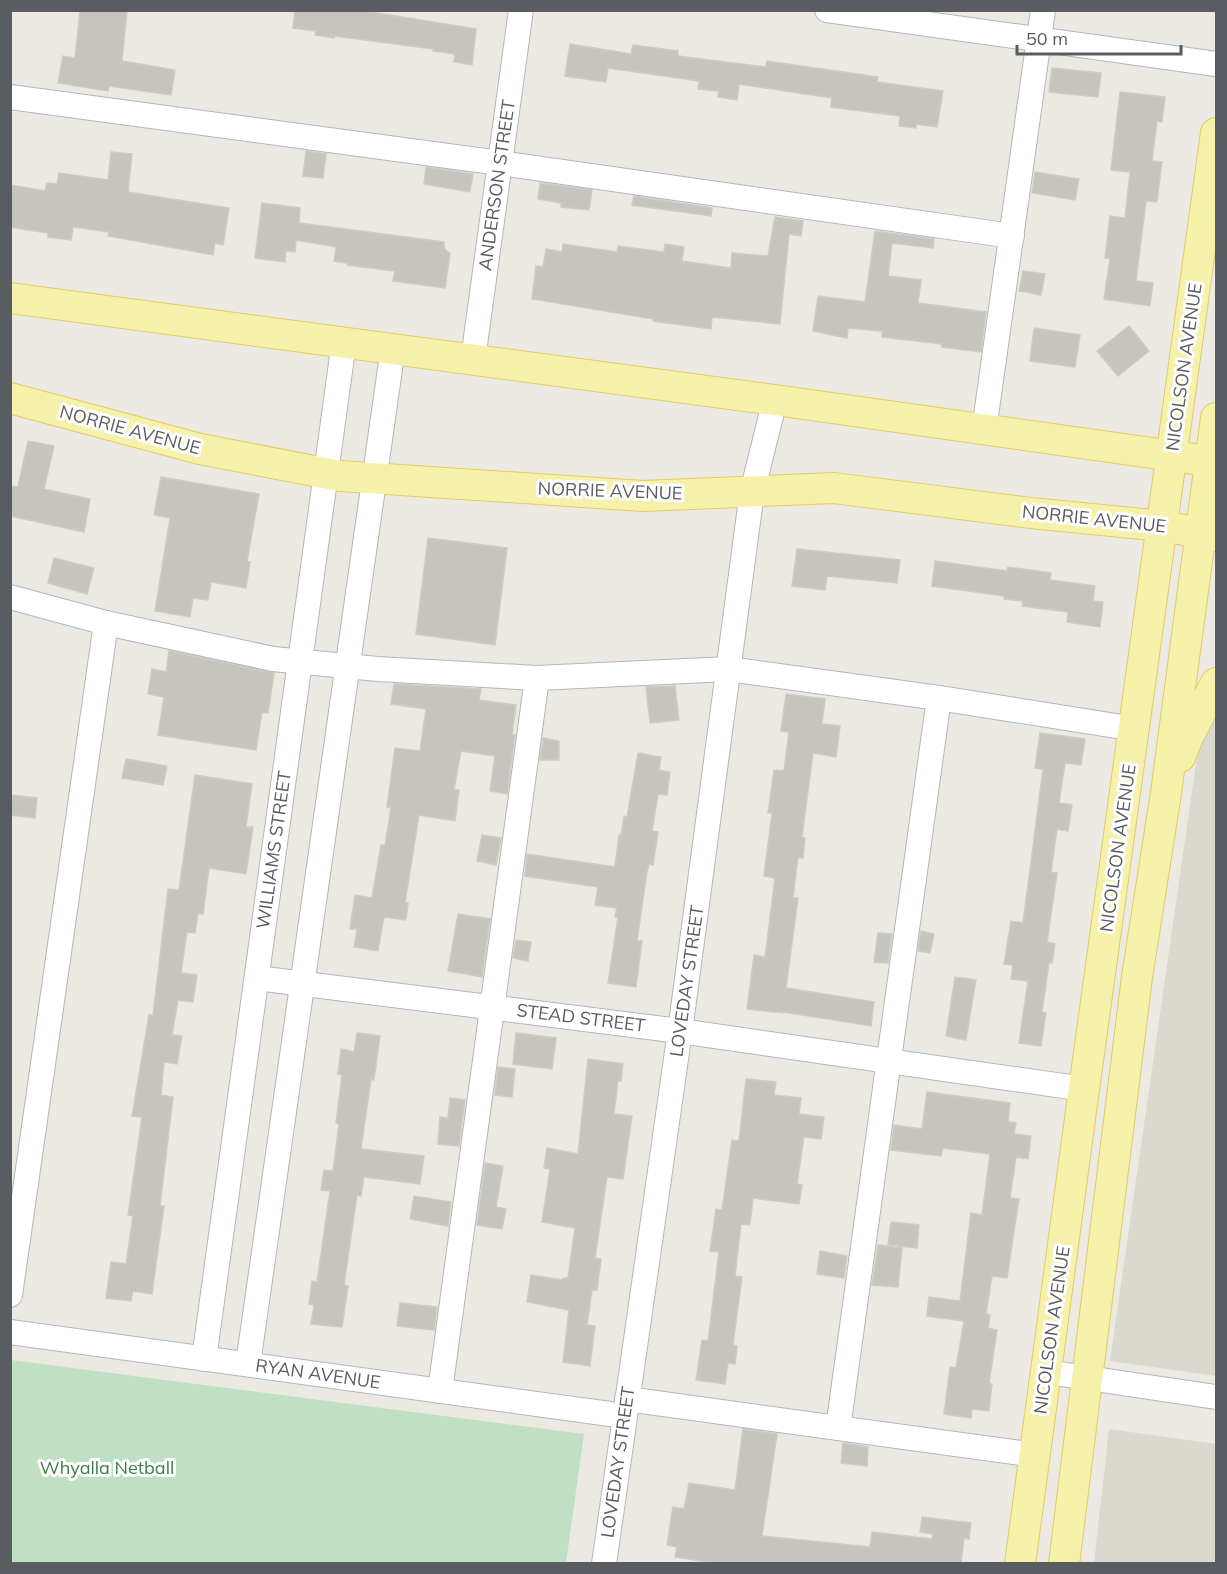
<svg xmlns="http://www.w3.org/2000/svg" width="1227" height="1574" font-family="Mulish,sans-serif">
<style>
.education{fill:#dad9cf}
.green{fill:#bfe0c3}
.building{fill:#c6c4be;stroke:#cfcbc0;stroke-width:1.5}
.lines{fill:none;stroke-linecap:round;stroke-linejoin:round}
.minor-casing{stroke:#b3b6ba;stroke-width:26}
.major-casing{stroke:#e2cb63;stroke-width:32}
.minor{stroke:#fff;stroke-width:24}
.major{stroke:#f6f1aa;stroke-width:30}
.labels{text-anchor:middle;stroke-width:6;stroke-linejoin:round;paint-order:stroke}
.street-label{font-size:18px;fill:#595c60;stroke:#fff}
.park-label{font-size:18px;fill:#3c7d46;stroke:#fff}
</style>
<rect width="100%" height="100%" fill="#ebe9e1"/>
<g class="education">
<path d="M1216,703V1376L1110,1361L1200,736Z"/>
<path d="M1109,1429L1216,1444V1563H1094Z"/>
</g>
<path class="green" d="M11,1360L584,1434L566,1563H11Z"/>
<g class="building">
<path d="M80,10H127L122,61L175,70L171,95L109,86L108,91L58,83L63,56L75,58Z"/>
<path d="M295,10H359L476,29L472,65L454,62L455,54L433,51V49L335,36L334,38L315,35L316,31L293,28Z"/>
<path d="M570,44L631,54L633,45L678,51V56L766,67L767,61L878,77L877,82L943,91L937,127L916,124V128L899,126L900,116L831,107L832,98L739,84L737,100L718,97L719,91L698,89L699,81L608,68L606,82L565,76Z"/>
<path d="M1052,68L1101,73L1098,97L1049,92Z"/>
<path d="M1120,92L1165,97L1162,122L1157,121L1152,161L1162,162L1157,202L1146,201L1136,281L1153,283L1150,306L1104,299L1110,258H1105L1110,216L1125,218L1130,172L1111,170Z"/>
<path d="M306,151L326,154L323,178L303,176Z"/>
<path d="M111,152L132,154L128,192L229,208L223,245L215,243L213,255L108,236L109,232L73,227L71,240L48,237V233L10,227V185L45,191L47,183L57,184L59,173L108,180Z"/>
<path d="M426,167L473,174L470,192L424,184Z"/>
<path d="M1035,172L1079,179L1075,200L1032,193Z"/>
<path d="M540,183L592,190L589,210L561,207V203L538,199Z"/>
<path d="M634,196L712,208L711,216L632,205Z"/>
<path d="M262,203L300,208L299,223L444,242V248L450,254L445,288L393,281L395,271L347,265V263L334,261L336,247L296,240L295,252L286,251L285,262L255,258Z"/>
<path d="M775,217L803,221L801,236L789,234L780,324L712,317L711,329L653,321V319L532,299L536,266L543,267L546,249L562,252L563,244L617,252L618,246L664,252L665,244L684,247L682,261L731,268L732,253L768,256Z"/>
<path d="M875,231L934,239L933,248L892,243L888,276L921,280L918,303L986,312L981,352L942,347V344L882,337V331L848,328L847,338L813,331L818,296L865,302Z"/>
<path d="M1023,271L1045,274L1041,295L1019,291Z"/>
<path d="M1129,326L1149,351L1118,376L1097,351Z"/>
<path d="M1034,328L1080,335L1075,367L1030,361Z"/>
<path d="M28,441L54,446L44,489L90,499L84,532L10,516V486L18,487Z"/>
<path d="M161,477L259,494L247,561L250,562L246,588L211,582L208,600L193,598L190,617L155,611L170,518L154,515Z"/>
<path d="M428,538L507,548L495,645L416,634Z"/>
<path d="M797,549L900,560L897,583L827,576L825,590L792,586Z"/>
<path d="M54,558L94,568L87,594L48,583Z"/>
<path d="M935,561L1007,571L1008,567L1051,573L1050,580L1095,586L1093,601L1103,602L1100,627L1067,622L1068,612L1022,606L1023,601L1004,599V596L932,586Z"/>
<path d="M169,651L274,673L268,713L262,712L256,750L158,735L164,697L148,694L152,669L166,672Z"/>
<path d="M394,684L481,689L479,700L516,705L512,735H515L507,794L490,791L495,756L461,751L454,790H459L455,821L419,815L405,903H408L406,920L384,917L378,951L354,947L357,929H350L355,895L372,898L381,845H385L391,808L387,807L395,748L420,751L426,709L391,704Z"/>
<path d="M675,686L679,720L650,723L646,687Z"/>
<path d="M786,694L825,699L822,724L840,726L836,757L813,753L802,837L805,838L803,858L798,857L793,898H798L786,988L874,1002L871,1026L784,1012V1013L747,1009L754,955L765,957L775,878L764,876L772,813H768L774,770L784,771L789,732L781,731Z"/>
<path d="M1040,733L1085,739L1081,765L1065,763L1059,803L1072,805L1068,831L1057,829L1051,872L1057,873L1047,942L1055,944L1052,963H1049L1042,1012L1046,1013L1041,1046L1019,1043L1028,981L1011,979L1013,965L1004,964L1011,921L1023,923L1043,769L1035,768Z"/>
<path d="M543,738L559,741V760H540Z"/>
<path d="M638,753L661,757L659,770L670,772L667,795L658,794L652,831L658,832L653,865L649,864L647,872L637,941H642L636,987L608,983L618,917H615L617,908L595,905L598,887L525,876L527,854L615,867L619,835H621L624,816L627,817Z"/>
<path d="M126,759L167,766L163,785L122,778Z"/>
<path d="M195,775L252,784L246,827H253L246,874L209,868L203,914L198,913L195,933L187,932L181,973L197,975L193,1002L178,1000L172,1035L182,1036L177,1064L164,1062L161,1095L173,1097L160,1206H164L152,1294L133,1291L131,1301L106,1298L111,1262L126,1264L133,1216L128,1215L142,1117L132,1116L149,1015H153L168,889L179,890Z"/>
<path d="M10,795L37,798L35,818L10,815Z"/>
<path d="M482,835L501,838L496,865L477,861Z"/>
<path d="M458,914L490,919L482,977L448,971Z"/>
<path d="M921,931L934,934L930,953L918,951Z"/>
<path d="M878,933L892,934L888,963L874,962Z"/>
<path d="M516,940L531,942L528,961L513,958Z"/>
<path d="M955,977L976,980L966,1040L946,1036Z"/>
<path d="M357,1033L380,1036L374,1080L371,1079L361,1149L424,1156L420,1184L364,1177L361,1196L357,1195L344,1285L348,1286L342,1327L311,1324L314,1305L309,1304L312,1281L317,1282L330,1191L321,1190L324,1170L333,1171L339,1124L336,1123L342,1075L338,1074L341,1049L354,1052Z"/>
<path d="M516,1033L556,1038L552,1069L513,1064Z"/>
<path d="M588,1059L623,1064L621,1081H618L614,1114L632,1116L623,1179L607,1177L595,1258L601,1259L597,1290H592L587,1325L595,1326L590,1366L563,1362L569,1310L527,1302L531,1275L563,1280V1278H568L575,1228L542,1222L550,1169L544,1168L547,1148L578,1154Z"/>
<path d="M498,1067L515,1069L512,1097L495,1095Z"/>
<path d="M746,1079L776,1082L774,1095L801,1098L799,1114L824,1117L821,1139L804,1137L797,1184L802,1185L799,1204L753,1198L750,1225L741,1224L735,1276L742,1277L733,1345L737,1346L735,1364L728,1363L725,1384L696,1380L702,1340L708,1341L719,1252L710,1251L716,1209L722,1210L732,1140L739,1141Z"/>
<path d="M927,1092L1010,1103L1008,1122L1016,1123L1014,1134L1031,1136L1028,1159L1016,1157L1010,1198L1019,1199L1007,1278L992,1276L986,1314L990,1315L988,1328L997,1330L989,1384H992L989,1411L972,1409L971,1418L944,1414L950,1367L956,1368L964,1321L927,1316L929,1297L960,1301L971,1213L982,1215L990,1154L943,1148L941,1156L891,1150L894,1125L922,1129Z"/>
<path d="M450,1098L465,1100L459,1146L438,1144L440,1117L448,1118Z"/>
<path d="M485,1163L503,1166L496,1207L506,1209L502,1229L477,1225Z"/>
<path d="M414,1196L451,1202L448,1226L410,1219Z"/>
<path d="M891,1222L919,1225L917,1248L888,1245Z"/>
<path d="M878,1245L902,1248L898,1287L872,1285Z"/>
<path d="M820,1251L847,1256L844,1278L817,1274Z"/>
<path d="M400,1303L437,1307L434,1330L397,1326Z"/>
<path d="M743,1429L777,1434L762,1536L870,1547L872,1532L932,1539L933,1534L920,1532L922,1517L971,1523L969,1539L964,1538L961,1563H714L675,1557L677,1547L667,1545L673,1507L684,1509L689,1483L735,1490Z"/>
<path d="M843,1443L868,1447L867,1466L841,1463Z"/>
</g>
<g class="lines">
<defs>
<g id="minor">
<path d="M827,10L1216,64"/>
<path d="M10,97L500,163L1012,236"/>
<path d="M473,359L521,10"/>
<path d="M984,430L1043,10"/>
<path d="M10,597L106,623L273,659L378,669L537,678L728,669L939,698L1135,729"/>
<path d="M257,978L680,1031L1084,1089"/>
<path d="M10,1295L106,623"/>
<path d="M10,1332L625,1416"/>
<path d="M204,1359L344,342"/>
<path d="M248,1364L393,348"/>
<path d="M1047,1372L1216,1397"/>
<path d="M440,1391L537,678"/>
<path d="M627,1399L1035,1455"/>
<path d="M838,1428L939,698"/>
<path d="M604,1564L680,1031L752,492L775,400"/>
</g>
<g id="major">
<path d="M10,298L775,400L1216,462"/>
<path d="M10,398L200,449L340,476L643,496L834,488L1031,513L1163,526L1216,536"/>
<path d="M1180,757L1188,737L1216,683"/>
<path d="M1020,1564L1084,1089L1216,133"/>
<path d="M1064,1564L1137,977L1166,793L1216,418"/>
</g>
</defs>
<use href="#minor" class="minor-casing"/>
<use href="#major" class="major-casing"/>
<use href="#minor" class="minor"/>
<use href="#major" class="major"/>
</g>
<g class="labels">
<g class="street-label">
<text transform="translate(497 185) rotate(-82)" y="6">ANDERSON STREET</text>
<text transform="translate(1184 367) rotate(-82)" y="6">NICOLSON AVENUE</text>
<text transform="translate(130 430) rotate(15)" y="6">NORRIE AVENUE</text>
<text transform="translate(610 491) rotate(2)" y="6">NORRIE AVENUE</text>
<text transform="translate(1094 519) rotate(6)" y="6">NORRIE AVENUE</text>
<text transform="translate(1118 848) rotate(-82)" y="6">NICOLSON AVENUE</text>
<text transform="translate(274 850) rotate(-82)" y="6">WILLIAMS STREET</text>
<text transform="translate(687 981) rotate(-82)" y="6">LOVEDAY STREET</text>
<text transform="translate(581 1018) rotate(7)" y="6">STEAD STREET</text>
<text transform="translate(1052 1330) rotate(-82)" y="6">NICOLSON AVENUE</text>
<text transform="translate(318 1374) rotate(8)" y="6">RYAN AVENUE</text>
<text transform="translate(618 1462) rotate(-82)" y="6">LOVEDAY STREET</text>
</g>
<g class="park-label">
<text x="107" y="1474">Whyalla Netball</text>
</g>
</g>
<rect width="1227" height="1574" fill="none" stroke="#595c60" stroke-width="24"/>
<path d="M1017 45v9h164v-9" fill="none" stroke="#595c60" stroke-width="3"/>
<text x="1026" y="45" font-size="18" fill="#595c60" stroke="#ffffff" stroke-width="4.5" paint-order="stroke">50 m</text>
</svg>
